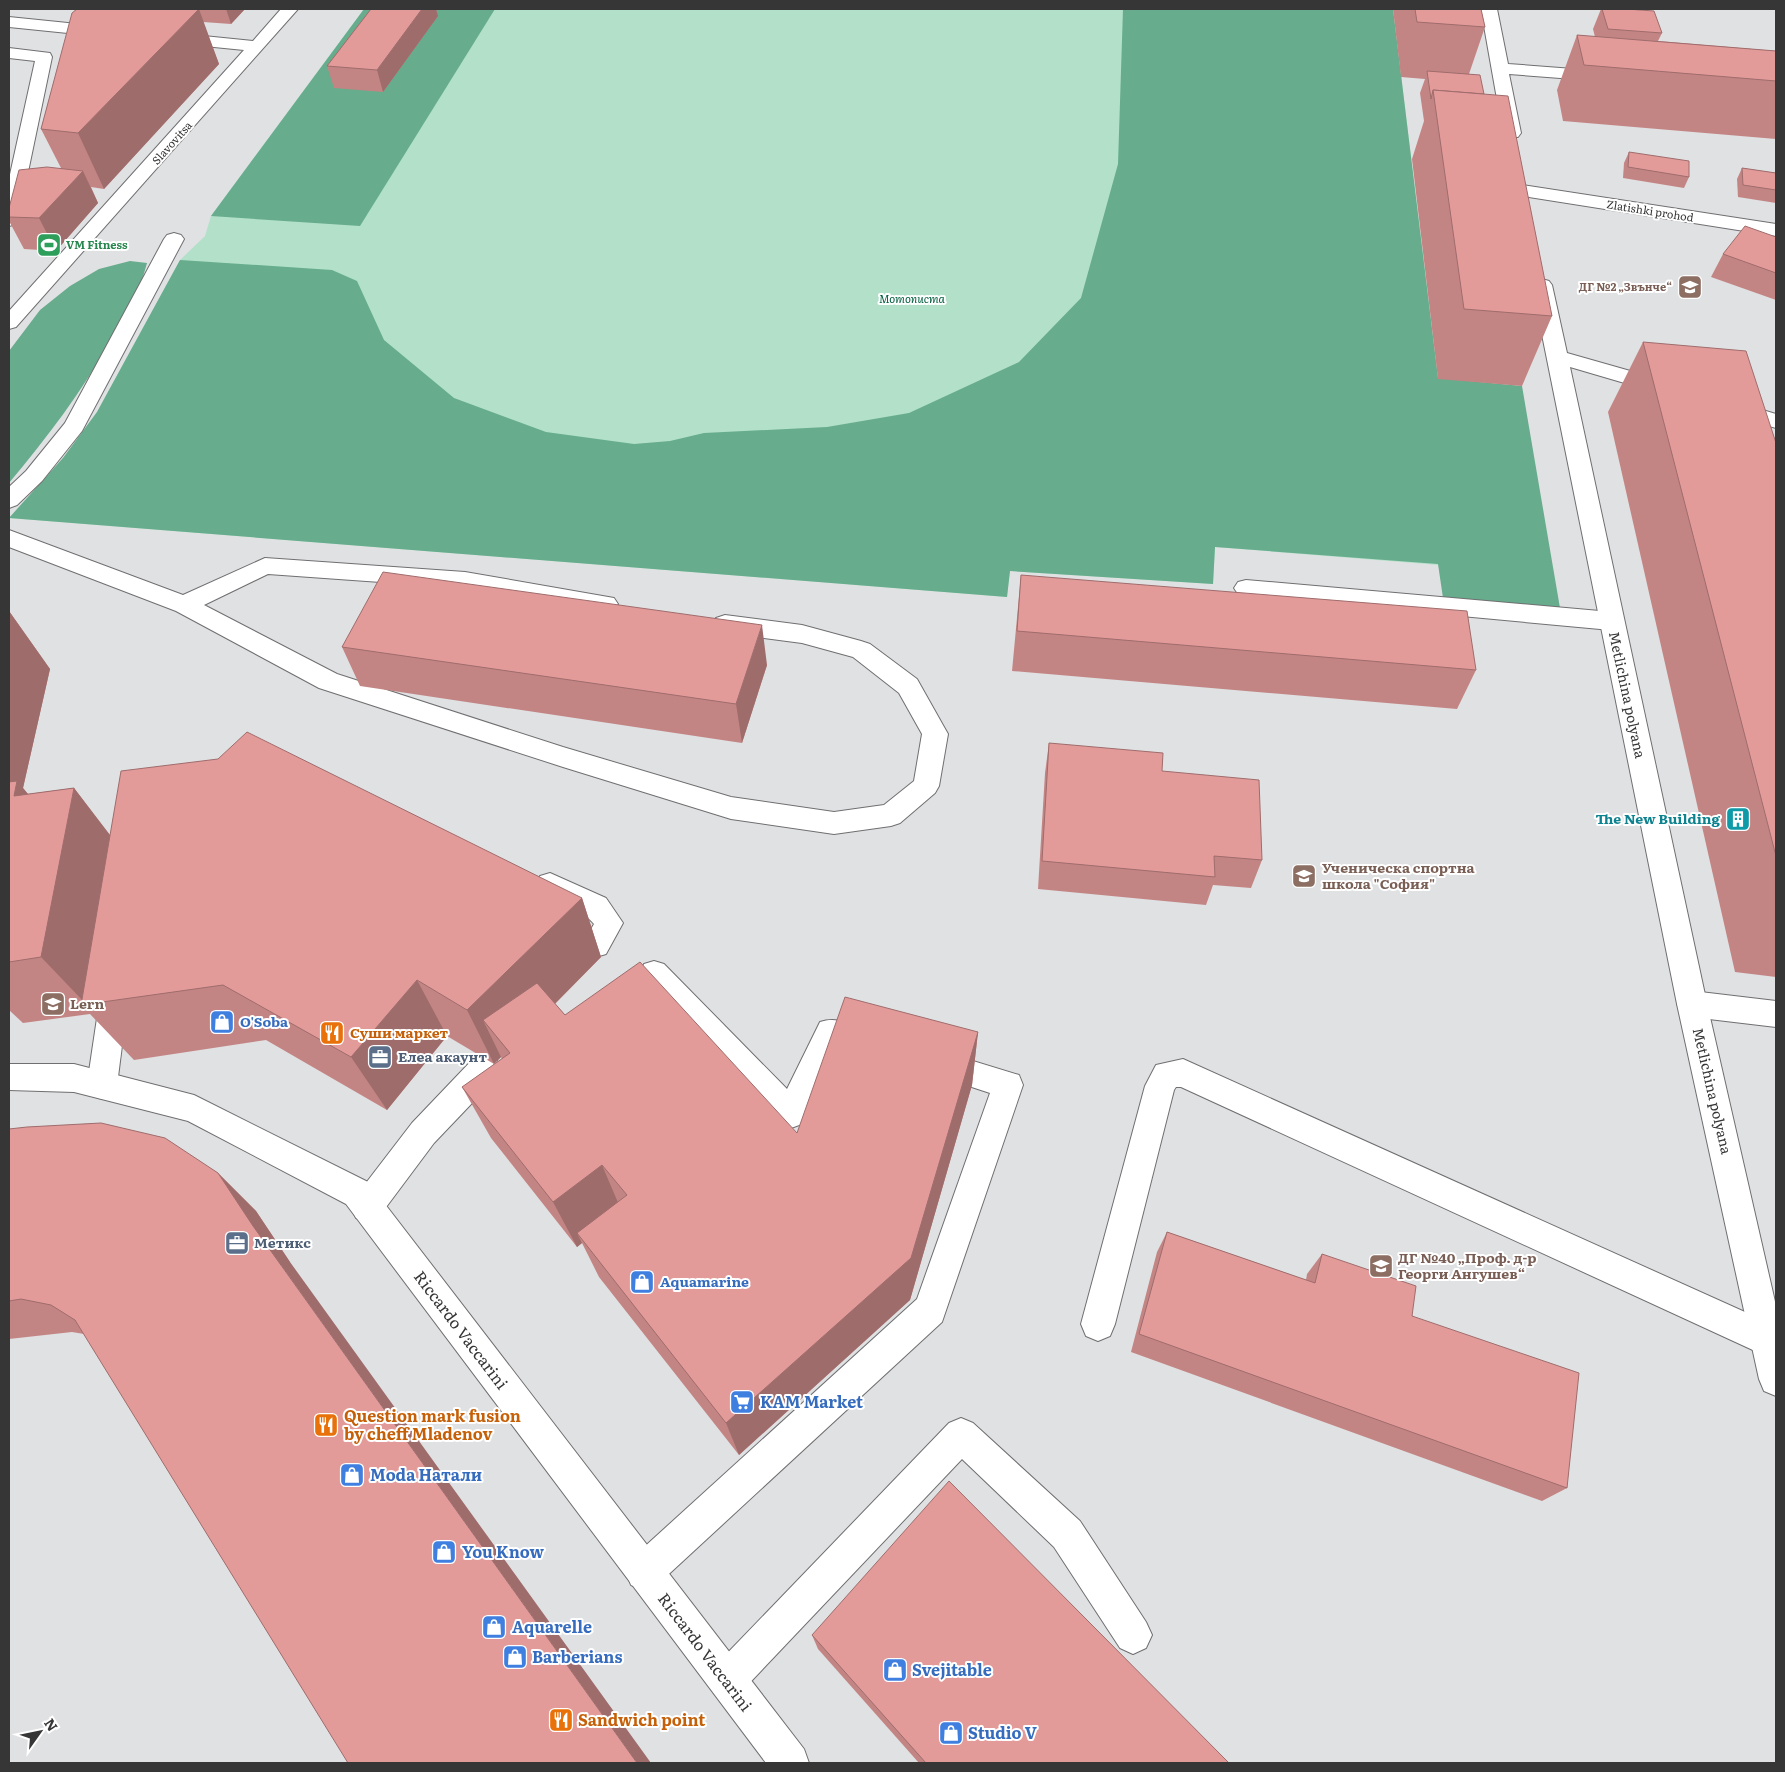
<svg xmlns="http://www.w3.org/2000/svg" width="1785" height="1772" font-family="Literata,serif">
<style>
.green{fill:#b2e0c9}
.forest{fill:#67ac8c}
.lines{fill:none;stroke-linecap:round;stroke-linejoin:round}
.service-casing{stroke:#6f6f71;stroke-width:2}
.minor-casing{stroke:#6f6f71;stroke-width:2}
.service{fill:#fff;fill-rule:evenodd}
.minor{fill:#fff;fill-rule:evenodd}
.wall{fill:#c38584}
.shaded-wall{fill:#9f6c6c}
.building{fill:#e39b9a;stroke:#9f6c6c}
.labels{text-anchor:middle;stroke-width:4;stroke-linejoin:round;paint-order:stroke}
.far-street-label{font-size:11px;fill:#363637;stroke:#fff}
.far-leisure-label{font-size:11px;font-weight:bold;fill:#27864d;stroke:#fff;text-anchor:start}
.far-education-label{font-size:11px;font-weight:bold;fill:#785e54;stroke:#fff;text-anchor:end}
.far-park-label{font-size:11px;font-style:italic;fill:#005d3f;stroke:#fff}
.street-label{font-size:14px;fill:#363637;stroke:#fff}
.culture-label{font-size:14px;font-weight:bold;fill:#0d838f;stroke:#fff;text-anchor:end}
.education-label{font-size:14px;font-weight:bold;fill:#785e54;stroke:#fff;text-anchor:start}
.shop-label{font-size:14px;font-weight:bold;fill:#366cbe;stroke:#fff;text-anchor:start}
.food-label{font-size:14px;font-weight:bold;fill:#c56008;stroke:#fff;text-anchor:start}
.service-label{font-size:14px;font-weight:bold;fill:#4e5e75;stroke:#fff;text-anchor:start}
.near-street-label{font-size:16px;fill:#363637;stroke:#fff}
.near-shop-label{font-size:16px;font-weight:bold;fill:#366cbe;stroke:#fff;text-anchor:start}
.near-food-label{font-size:16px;font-weight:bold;fill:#c56008;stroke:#fff;text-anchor:start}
</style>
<rect width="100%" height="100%" fill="#e0e1e3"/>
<path class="green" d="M364,9H1393L1438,378L1439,565L1215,547L1213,584L1010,571L1007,597L9,518L63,458L97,412L180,260L205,236L211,216Z"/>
<g class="forest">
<path d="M364,9H495L360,226L211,216Z"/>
<path d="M1123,9H1393L1438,378L1522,386L1560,608L1443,598L1438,564L1215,547L1213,584L1010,571L1007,597L9,518L63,458L97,412L180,260L332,270L357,281L384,340L454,398L546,432L634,444L670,441L704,433L827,427L909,413L1019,362L1081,298L1118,164Z"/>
<path d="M130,261L147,263C140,291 126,314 112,339C82,391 47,438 9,483V351L40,310L70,286L99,269Z"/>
</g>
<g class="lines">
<defs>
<g id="service">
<path d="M9,48L50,53L52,57L18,220L16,224L9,226V179L35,61L9,58Z"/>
<path d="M174,233L181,235L184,239L82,431L42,481L17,505L9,508V487L26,471L65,423L164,239L167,235Z"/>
<path d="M9,530L183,595L265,558L465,572L614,598L618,604L614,610L606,613L465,588L268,574L204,605L337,674L563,747L731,797L834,812L884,805L914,781L922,734L899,693L853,657L802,643L725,633L716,630L713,624L716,618L725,615L802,625L861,641L870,644L917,679L944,727L948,734L939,786L935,793L900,823L891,826L834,834L731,819L563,767L319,688L176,611L9,547Z"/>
<path d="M1246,580L1611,612L1619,615L1623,621L1619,627L1611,630L1246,596L1238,594L1234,588L1238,582Z"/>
<path d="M550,873L606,898L623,923L606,954L596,957L586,954L582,945L594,924C578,904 546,903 536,884L540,876Z"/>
<path d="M654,961L664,964L787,1089L820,1022C838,1015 862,1027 879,1034L884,1043L879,1052L869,1056L838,1046L802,1124L791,1128L780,1124L644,982L640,973L644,964Z"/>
<path d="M114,985L124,989L128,998L117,1085L113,1095L102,1099L91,1095L87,1085L100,998L104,989Z"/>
<path d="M1692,991L1776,1001V1027L1692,1017L1682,1013L1677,1004L1682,995Z"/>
<path d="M937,1050L1019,1075L1023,1085L942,1322L657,1585L644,1590L631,1585L626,1572L631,1559L917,1299L990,1093L926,1072L922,1063L926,1054Z"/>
<path d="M485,1055L496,1058L500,1068L496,1078L434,1143L378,1218L367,1222L356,1218L351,1207L356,1196L412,1123L474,1058Z"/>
<path d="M1183,1059L1776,1326V1352L1767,1356L1755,1351L1181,1087H1176L1174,1090L1115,1324L1110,1336L1098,1341L1086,1336L1081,1324L1145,1086L1156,1065Z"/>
<path d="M961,1418L973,1423L1080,1521L1146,1622L1152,1635L1146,1648L1133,1654L1120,1648L1054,1547L962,1459L740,1693L727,1699L714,1693L708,1680L714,1667L949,1423Z"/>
</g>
<g id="minor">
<path d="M281,9H298L16,327L9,329V311L244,50L174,43L168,41L166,38L168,35L174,33L253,41Z"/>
<path d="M1481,9H1497L1508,64L1600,71L1606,72L1608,76L1606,80L1600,81L1509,74L1521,133L1518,137H1506L1503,133Z"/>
<path d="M9,17L107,27L115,32L107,37L9,27Z"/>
<path d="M1523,185L1776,224V236L1516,195L1514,191L1516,187Z"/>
<path d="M1542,279L1549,281L1552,285L1567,353L1669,382L1672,387L1669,392L1662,394L1570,367L1707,1004L1776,1306V1396L1764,1391L1759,1379L1677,1004L1532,285L1535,281Z"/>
<path d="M1732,401L1776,414V428L1724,413L1721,408L1724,403Z"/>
<path d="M9,1064H74L194,1095L368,1182L804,1749L809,1763H766L346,1204L188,1121L74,1092L9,1090Z"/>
</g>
</defs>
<use href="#service" class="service-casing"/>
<use href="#minor" class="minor-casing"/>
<use href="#service" class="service"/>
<use href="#minor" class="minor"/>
</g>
<g class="wall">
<path d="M58,9H245L231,24L203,22L219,64L104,189L91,187L98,203L56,251L24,249L9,221V208L61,168L41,129L75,10Z"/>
<path d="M371,9H436L438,16L383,92L334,88L327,66Z"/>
<path d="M1393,9H1481L1485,27L1469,74L1484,94L1552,316L1522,386L1438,379L1412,159L1424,121L1420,93L1425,79L1401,77Z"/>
<path d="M1601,9H1626L1662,33L1658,41L1776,51V139L1563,121L1557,90L1577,35L1595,37L1593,29Z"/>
<path d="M1753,9H1776V10Z"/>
<path d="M1629,152L1689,177L1684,188L1623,178L1624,163Z"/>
<path d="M1742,168L1776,173V203L1738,197L1737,179Z"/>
<path d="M1776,237V300L1711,277L1723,254Z"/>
<path d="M1643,342L1776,443V977L1735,972L1608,412Z"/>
<path d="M1021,575L1476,670L1457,709L1012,671Z"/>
<path d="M9,611L50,669L23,788L28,794L74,788L110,835L582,898L601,957L555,1004L565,1015L797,1133L978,1032L972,1085L910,1300L739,1455L599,1277L582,1243L577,1247L491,1138L462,1087L502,1059L501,1057L494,1064L447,1036L387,1110L266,1040L134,1060L90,1014L23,1023L9,1010Z"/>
<path d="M342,647L767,665L742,743L360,686Z"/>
<path d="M1049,743L1162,771L1262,860L1251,888L1213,885L1206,905L1038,889L1045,773Z"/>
<path d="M9,1129L218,1173L256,1211L290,1262L84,1334L72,1332L9,1339Z"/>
<path d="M1167,1232L1306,1280L1307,1274L1322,1254L1412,1316L1567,1488L1542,1501L1131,1352L1157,1252Z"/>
<path d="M812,1635L1229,1763H919L818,1649Z"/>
</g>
<g class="shaded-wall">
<path d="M199,9L219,64L104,189L78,133Z"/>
<path d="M226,9H245L231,24Z"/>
<path d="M422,9H436L438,16L383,92L377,70Z"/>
<path d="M83,171L98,203L56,251L39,218Z"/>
<path d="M9,611L50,669L23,788L64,838L74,788L122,851L86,1004L41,957L9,850Z"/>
<path d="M762,625L767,665L742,743L736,704Z"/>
<path d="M582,898L601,957L508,1051L483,1020L501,1057L494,1064L467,1010Z"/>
<path d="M417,980L447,1036L387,1110L351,1057Z"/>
<path d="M978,1032L972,1085L910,1300L739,1455L726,1423Z"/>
<path d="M602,1165L622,1212L577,1233L582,1243L577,1247L553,1202Z"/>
<path d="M218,1173L256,1211L290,1262L651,1763H637L253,1226Z"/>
</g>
<g class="building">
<path d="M77,9H199L78,133L41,129L72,13Z"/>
<path d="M371,9H422L377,70L327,66Z"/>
<path d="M1415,9H1481L1485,27L1417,22Z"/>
<path d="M1602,9H1626L1654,11L1662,33L1608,29Z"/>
<path d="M1577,35L1776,51V81L1584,65Z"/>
<path d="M1427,71L1480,75L1484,94L1433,90L1431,99Z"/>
<path d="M1433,90L1508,96L1552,316L1464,309Z"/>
<path d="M1629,152L1689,161V177L1628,167Z"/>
<path d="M47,167L83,171L39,218L9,217V208L19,170Z"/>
<path d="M1742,168L1776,173V190L1743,185Z"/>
<path d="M1745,226L1776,237V273L1723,254Z"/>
<path d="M1643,342L1746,351L1776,443V856Z"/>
<path d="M383,572L762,625L736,704L342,647Z"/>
<path d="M1021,575L1467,611L1476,670L1017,631Z"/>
<path d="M247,732L582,898L467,1010L417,980L351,1057L223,985L81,1005L121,771L218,759Z"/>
<path d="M1049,743L1163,753L1162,771L1259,780L1262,860L1214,856L1215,877L1042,861Z"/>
<path d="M17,781L14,796L74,788L41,957L9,962V782Z"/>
<path d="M640,962L797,1133L845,997L978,1032L911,1258L726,1423L577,1233L627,1195L602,1165L553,1202L462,1087L510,1053L483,1020L537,983L565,1015Z"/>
<path d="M101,1123L165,1138L218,1173L253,1226L637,1763H348L75,1320L51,1305L21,1299L9,1301V1129L27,1127Z"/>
<path d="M1167,1232L1315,1283L1322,1254L1416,1286L1412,1316L1579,1373L1567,1488L1139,1334Z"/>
<path d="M949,1481L1229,1763H926L812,1635Z"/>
</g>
<defs>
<symbol id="stadium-square" viewBox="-11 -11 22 22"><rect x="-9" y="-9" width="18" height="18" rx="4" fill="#2e9e5b" stroke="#fff"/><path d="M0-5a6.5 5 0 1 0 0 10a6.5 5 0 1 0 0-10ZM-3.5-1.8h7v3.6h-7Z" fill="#fff"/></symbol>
<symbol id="school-square" viewBox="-11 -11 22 22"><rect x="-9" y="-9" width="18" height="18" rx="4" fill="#8d6e63" stroke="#fff"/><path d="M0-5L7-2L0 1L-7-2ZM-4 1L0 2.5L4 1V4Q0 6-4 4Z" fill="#fff"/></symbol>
<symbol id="building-square" viewBox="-11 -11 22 22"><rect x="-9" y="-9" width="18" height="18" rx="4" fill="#0f9aa8" stroke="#fff"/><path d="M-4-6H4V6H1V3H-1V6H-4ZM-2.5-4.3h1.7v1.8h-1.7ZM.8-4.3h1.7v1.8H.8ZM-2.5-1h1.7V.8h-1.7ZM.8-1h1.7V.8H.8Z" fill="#fff"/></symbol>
<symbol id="shop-square" viewBox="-11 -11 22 22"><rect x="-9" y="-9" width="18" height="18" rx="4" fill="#3f7fe0" stroke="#fff"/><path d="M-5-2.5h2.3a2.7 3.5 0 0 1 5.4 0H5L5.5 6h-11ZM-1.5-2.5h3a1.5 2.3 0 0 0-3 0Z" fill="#fff"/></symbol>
<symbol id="restaurant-square" viewBox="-11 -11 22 22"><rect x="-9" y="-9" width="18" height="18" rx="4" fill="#e8710a" stroke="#fff"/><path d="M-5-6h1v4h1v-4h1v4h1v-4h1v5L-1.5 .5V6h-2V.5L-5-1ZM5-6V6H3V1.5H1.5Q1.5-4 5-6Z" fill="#fff"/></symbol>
<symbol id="office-square" viewBox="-11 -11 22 22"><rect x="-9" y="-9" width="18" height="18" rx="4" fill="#5c6f8a" stroke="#fff"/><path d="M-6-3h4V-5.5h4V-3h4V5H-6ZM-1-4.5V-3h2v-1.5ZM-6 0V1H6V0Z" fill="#fff"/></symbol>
<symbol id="supermarket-square" viewBox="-11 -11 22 22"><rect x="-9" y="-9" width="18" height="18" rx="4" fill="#3f7fe0" stroke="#fff"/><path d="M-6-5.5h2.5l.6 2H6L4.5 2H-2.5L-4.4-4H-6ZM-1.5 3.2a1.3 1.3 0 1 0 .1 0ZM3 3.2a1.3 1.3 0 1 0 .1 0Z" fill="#fff"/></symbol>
</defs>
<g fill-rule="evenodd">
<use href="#stadium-square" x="35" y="231" width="28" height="28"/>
<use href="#school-square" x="1676" y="273" width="28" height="28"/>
<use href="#building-square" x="1724" y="805" width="28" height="28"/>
<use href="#school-square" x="1290" y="862" width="28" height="28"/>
<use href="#school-square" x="39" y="990" width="28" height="28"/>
<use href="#shop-square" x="208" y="1008" width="28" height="28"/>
<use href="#restaurant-square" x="318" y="1019" width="28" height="28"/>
<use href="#office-square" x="366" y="1043" width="28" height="28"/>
<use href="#office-square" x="223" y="1229" width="28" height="28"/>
<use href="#school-square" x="1367" y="1252" width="28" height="28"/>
<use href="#shop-square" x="628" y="1268" width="28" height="28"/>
<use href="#supermarket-square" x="728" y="1388" width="28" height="28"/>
<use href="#restaurant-square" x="312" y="1411" width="28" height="28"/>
<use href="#shop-square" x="338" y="1461" width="28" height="28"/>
<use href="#shop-square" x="430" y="1538" width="28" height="28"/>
<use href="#shop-square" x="480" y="1613" width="28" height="28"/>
<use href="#shop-square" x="501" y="1643" width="28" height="28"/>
<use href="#shop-square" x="881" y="1656" width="28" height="28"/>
<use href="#restaurant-square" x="547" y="1706" width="28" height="28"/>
<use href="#shop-square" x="937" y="1719" width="28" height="28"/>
</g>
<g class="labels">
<g class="far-street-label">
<text transform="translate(172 143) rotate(-48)" y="4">Slavovitsa</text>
<text transform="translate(1650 211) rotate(9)" y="4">Zlatishki prohod</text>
</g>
<g class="far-leisure-label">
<text x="66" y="249">VM Fitness</text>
</g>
<g class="far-education-label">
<text x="1672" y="291">ДГ №2 „Звънче“</text>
</g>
<g class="far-park-label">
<text x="912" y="303">Мотописта</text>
</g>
<g class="street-label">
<text transform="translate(1627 695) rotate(78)" y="5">Metlichina polyana</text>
<text transform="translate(1712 1091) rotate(77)" y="5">Metlichina polyana</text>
</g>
<g class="culture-label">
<text x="1720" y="824">The New Building</text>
</g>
<g class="education-label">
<text x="1322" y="873">Ученическа спортна<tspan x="1322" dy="16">школа "София"</tspan></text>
<text x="70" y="1009">Lern</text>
<text x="1398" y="1263">ДГ №40 „Проф. д-р<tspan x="1398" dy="16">Георги Ангушев“</tspan></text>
</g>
<g class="shop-label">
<text x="240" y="1027">O'Soba</text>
<text x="660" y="1287">Aquamarine</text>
</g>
<g class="food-label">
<text x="350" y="1038">Суши маркет</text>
</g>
<g class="service-label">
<text x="398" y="1062">Елеа акаунт</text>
<text x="254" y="1248">Метикс</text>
</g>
<g class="near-street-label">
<text transform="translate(461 1330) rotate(53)" y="6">Riccardo Vaccarini</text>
<text transform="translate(705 1652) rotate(53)" y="6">Riccardo Vaccarini</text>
</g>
<g class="near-shop-label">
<text x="760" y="1408">KAM Market</text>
<text x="370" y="1481">Moda Натали</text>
<text x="462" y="1558">You Know</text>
<text x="512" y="1633">Aquarelle</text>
<text x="532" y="1663">Barberians</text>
<text x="912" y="1676">Svejitable</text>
<text x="968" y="1739">Studio V</text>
</g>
<g class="near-food-label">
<text x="344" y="1422">Question mark fusion<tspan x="344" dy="18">by cheff Mladenov</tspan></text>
<text x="578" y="1726">Sandwich point</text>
</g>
</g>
<rect width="1785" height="1772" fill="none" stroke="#363637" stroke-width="20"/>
<g transform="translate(40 1732) rotate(57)" stroke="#ffffff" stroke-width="4" paint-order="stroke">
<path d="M0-4L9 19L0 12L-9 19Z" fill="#363637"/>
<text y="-8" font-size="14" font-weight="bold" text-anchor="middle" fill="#363637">N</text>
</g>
</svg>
